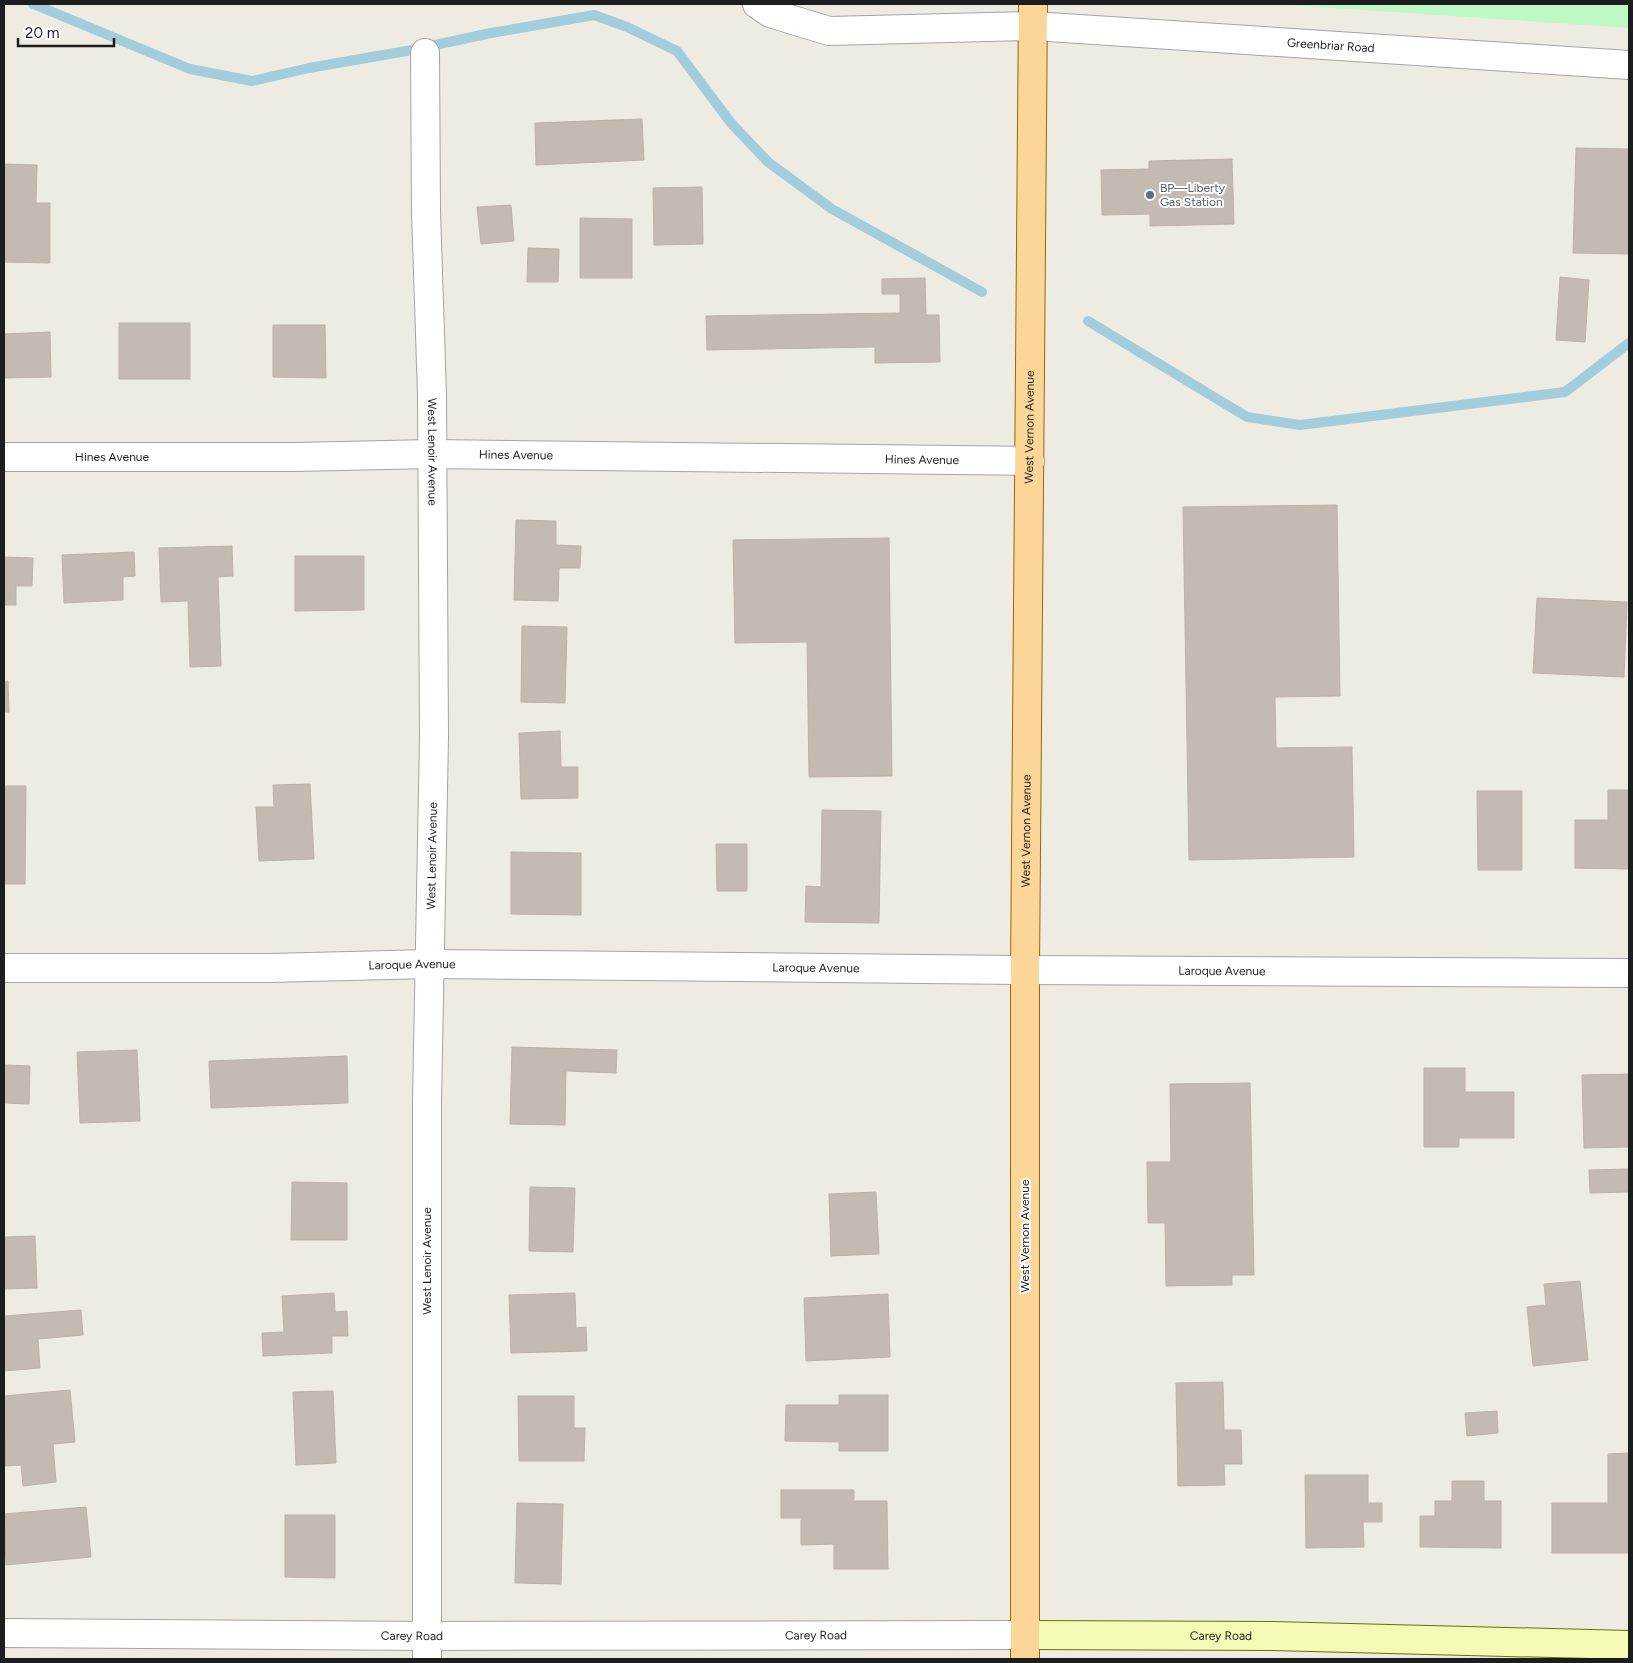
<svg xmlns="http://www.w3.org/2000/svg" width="1633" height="1663" font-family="Figtree,sans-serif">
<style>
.park{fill:#bef9c5}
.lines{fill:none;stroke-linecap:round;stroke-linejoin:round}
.stream{stroke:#a2cddc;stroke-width:10}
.building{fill:#c3bab2;stroke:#c0b1a5}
.street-casing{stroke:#a4a4a4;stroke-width:30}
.secondary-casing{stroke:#637304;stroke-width:30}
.primary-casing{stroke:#956900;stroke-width:30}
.street{stroke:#fff;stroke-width:28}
.secondary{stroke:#f4fab5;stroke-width:28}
.primary{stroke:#fcd599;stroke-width:28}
.service-dot{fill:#5c6f8a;stroke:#fff;stroke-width:2}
.labels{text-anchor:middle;stroke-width:4;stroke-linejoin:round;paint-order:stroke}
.street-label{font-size:12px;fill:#1d1d1d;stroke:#fff}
.service-label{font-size:12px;fill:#4e5e75;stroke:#fff;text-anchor:start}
</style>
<rect width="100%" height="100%" fill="#eeebe2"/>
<path class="park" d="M1274,4H1629V28Z"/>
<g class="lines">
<g class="stream">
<path d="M33,4L190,69L252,81L309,68L412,50L486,34L594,15L627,27L677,51L731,123L768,162L832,209L982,292"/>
<path d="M1088,321L1247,417L1300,425L1565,392L1629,343"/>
</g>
</g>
<g class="building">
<path d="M642,119L644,160L536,165L535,123Z"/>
<path d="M1576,148L1629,149V254L1573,253Z"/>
<path d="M1232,159L1234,224L1150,226V214L1102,215L1101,170L1149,169V161Z"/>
<path d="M4,164L37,165L36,203H50V263L4,262Z"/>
<path d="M702,187L703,244L654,245L653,188Z"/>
<path d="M511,205L514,241L481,244L477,207Z"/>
<path d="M580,218L632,219V278H580Z"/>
<path d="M528,248L559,249L558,282H527Z"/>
<path d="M1560,277L1589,280L1585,342L1556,340Z"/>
<path d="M925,278L926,315H939L940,362L875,363V347L707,350L706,316L900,313V294H882V279Z"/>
<rect x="119" y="323" width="71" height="56"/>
<path d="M273,325H325L326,378L273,377Z"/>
<path d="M50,332L51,377L4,378V334Z"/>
<path d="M1337,505L1340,696L1275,697L1276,748L1352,747L1354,857L1189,860L1183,507Z"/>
<path d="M516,520L556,521V545L581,546L580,568H559L558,601L514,600Z"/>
<path d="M889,538L892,776L809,777L807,642L735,643L733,540Z"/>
<path d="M232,546L233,576L218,577L221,666L190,667L188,601L161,602L159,548Z"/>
<path d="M134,552L135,576L123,577V600L64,603L62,555Z"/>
<path d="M295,556H364V610L295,611Z"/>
<path d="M4,557L33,558L32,586H16V605H4Z"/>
<path d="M1537,598L1627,602L1624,677L1533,673Z"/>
<path d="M522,626L567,627L565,703L521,702Z"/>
<path d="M8,681L9,712H4V682Z"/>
<path d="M560,731L561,767H578V798L521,799L519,733Z"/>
<path d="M310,784L314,859L259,861L256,807H274L273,785Z"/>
<path d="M4,786H26L25,884H4Z"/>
<path d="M1608,790H1629V869L1575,868V820H1608Z"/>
<path d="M1477,791H1522V870H1478Z"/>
<path d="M822,810L881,811L879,923L805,922L806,886L821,887Z"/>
<path d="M716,844H747V891H717Z"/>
<path d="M511,852L581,853V915L511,914Z"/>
<path d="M512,1047L617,1050L616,1073L566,1071L565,1125L510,1124Z"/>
<path d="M137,1050L140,1121L80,1123L77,1052Z"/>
<path d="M347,1056L348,1103L211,1108L209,1061Z"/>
<path d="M4,1065L30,1066L29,1104L4,1103Z"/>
<path d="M1424,1068H1465V1092H1514V1138H1459V1147H1424Z"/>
<path d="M1629,1074V1147L1584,1148L1582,1075Z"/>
<path d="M1250,1083L1254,1275H1232V1285L1166,1286L1165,1223H1148L1147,1162H1171L1170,1084Z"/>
<path d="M1629,1169V1192L1590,1193L1589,1170Z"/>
<path d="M292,1182L347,1183V1240H291Z"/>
<path d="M530,1187L575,1188L573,1252L529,1251Z"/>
<path d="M876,1192L879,1254L831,1256L829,1194Z"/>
<path d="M35,1236L37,1288L4,1289V1237Z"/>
<path d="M1580,1281L1588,1360L1533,1366L1527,1307L1546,1305L1544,1284Z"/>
<path d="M334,1293L335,1312L347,1311L348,1336H332V1353L263,1356L262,1333L284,1332L282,1296Z"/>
<path d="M575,1293L576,1328L586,1327L587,1351L511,1353L509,1295Z"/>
<path d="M888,1294L890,1357L806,1361L804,1298Z"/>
<path d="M81,1310L83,1335L38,1339L40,1368L4,1371V1316Z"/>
<path d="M1223,1382L1224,1430H1241L1242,1464H1224L1225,1485L1178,1486L1176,1383Z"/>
<path d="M70,1390L75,1442L53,1444L56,1482L23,1486L21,1465L5,1466L4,1396Z"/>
<path d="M333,1391L336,1463L296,1465L293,1392Z"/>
<path d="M839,1395H888V1451H839V1442L785,1441L786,1405H839Z"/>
<path d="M518,1396H574V1428H585L584,1461H519Z"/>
<path d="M1497,1411L1498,1433L1467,1436L1465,1413Z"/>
<path d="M1629,1453V1553H1552V1503H1608V1454Z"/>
<path d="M1305,1475H1368V1503H1382V1522H1363L1364,1547L1306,1548Z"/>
<path d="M1452,1481H1484V1501H1501V1548L1420,1547V1516H1435V1501H1452Z"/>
<path d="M781,1490H854V1501H887L888,1569H834V1544L801,1545V1518H781Z"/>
<path d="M517,1503L563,1504L561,1584L515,1583Z"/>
<path d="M86,1507L91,1557L6,1565L4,1514Z"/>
<path d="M285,1515H335V1578L285,1577Z"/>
</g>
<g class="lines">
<defs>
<g id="street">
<path id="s1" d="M757,4L770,13L829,31L1033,26L1629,65"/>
<path id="s2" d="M425,53L426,211L432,395L434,737L427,1102V1659"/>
<path id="s3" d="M4,457H295L432,454L1030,461"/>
<path id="s4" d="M4,968H269L429,964L1025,970L1629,973"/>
<path id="s5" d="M4,1633L427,1636L1025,1635"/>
</g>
<g id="secondary">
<path id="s6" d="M1025,1635L1272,1636L1629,1645"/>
</g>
<g id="primary">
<path id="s7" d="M1025,1659V970L1033,4"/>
</g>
</defs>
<use href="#street" class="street-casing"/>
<use href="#secondary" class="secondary-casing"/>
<use href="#primary" class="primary-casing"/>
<use href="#street" class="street"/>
<use href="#secondary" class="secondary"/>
<use href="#primary" class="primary"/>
</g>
<circle class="service-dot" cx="1150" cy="195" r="5"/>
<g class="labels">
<g class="street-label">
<text dy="4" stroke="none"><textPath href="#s1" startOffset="580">Greenbriar Road</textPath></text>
<text dy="4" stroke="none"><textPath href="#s7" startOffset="1232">West Vernon Avenue</textPath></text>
<text dy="4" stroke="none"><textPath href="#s2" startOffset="399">West Lenoir Avenue</textPath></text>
<text dy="4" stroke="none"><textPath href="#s3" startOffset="512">Hines Avenue</textPath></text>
<text dy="4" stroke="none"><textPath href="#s3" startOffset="108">Hines Avenue</textPath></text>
<text dy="4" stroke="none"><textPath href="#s3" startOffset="918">Hines Avenue</textPath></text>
<text dy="4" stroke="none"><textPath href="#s7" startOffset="828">West Vernon Avenue</textPath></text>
<text transform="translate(432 856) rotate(-89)" y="4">West Lenoir Avenue</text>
<text dy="4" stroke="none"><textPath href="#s4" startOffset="408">Laroque Avenue</textPath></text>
<text dy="4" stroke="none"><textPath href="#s4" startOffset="812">Laroque Avenue</textPath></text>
<text dy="4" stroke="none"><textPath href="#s4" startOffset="1218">Laroque Avenue</textPath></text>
<text transform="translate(1025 1236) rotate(-90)" y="4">West Vernon Avenue</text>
<text transform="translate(427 1261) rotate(-90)" y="4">West Lenoir Avenue</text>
<text dy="4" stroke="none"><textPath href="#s5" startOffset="408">Carey Road</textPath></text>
<text dy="4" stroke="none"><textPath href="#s5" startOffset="812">Carey Road</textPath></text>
<text dy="4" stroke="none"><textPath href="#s6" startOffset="196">Carey Road</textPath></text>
</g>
<g class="service-label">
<text x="1160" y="192">BP—Liberty<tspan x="1160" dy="14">Gas Station</tspan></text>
</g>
</g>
<rect width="1633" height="1663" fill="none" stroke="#1d1d1d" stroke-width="10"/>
<path d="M18 38v8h96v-8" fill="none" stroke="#1d1d1d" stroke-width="2.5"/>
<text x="25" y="38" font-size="15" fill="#1d1d1d" stroke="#ffffff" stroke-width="4" paint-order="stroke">20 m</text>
</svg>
